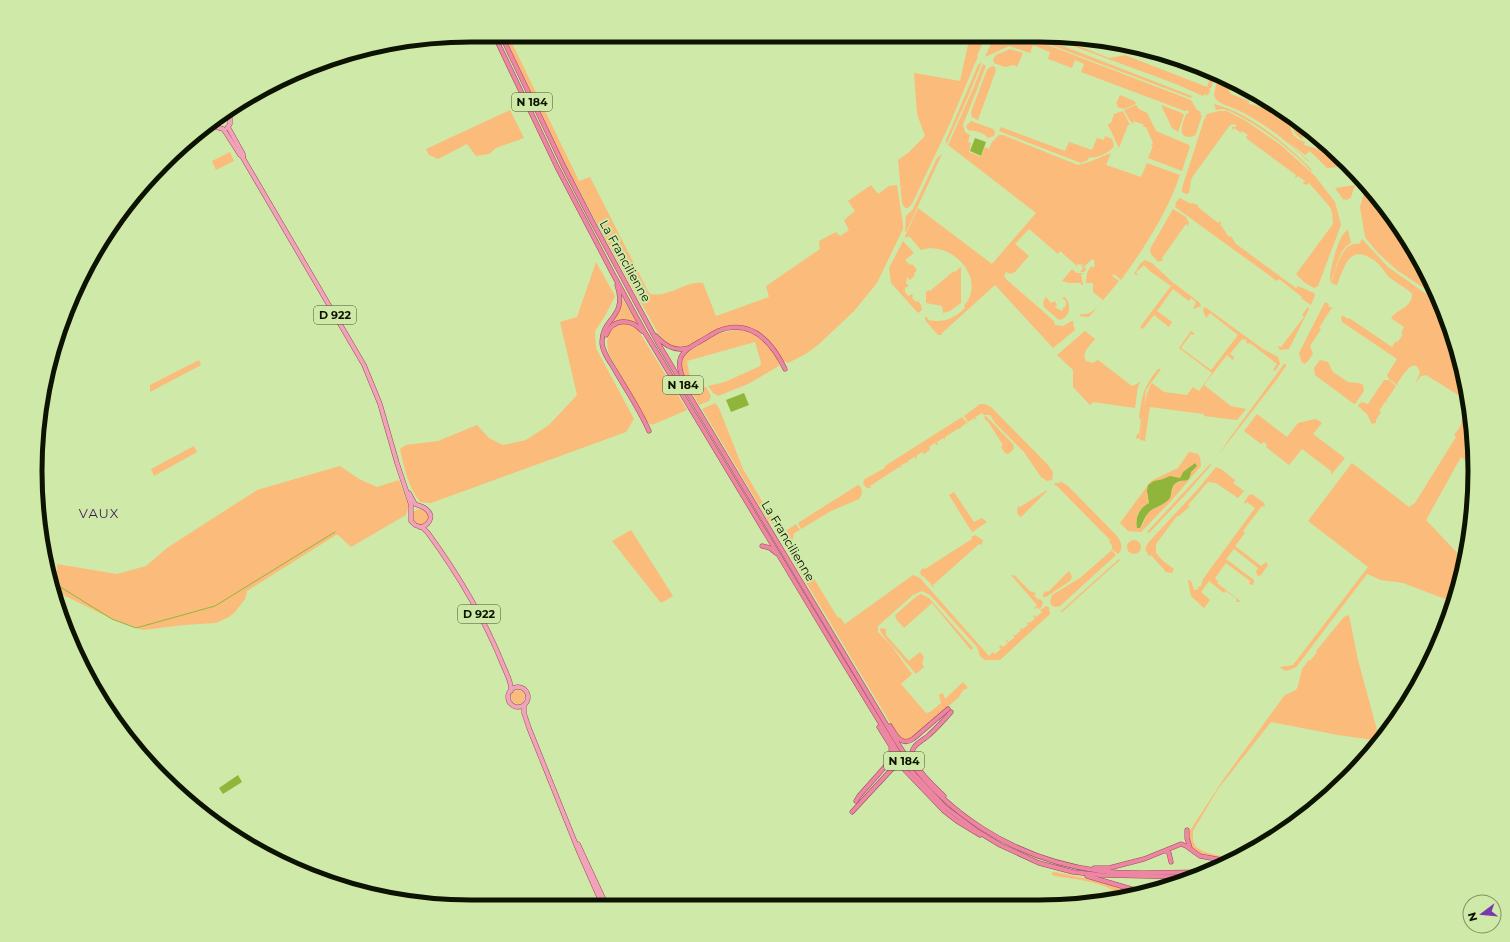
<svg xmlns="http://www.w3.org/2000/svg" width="1510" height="942" font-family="Montserrat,sans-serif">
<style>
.green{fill:#fbbb7a;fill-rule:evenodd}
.water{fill:#8fb63b}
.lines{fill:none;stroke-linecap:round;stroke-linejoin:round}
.stream{stroke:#8fb63b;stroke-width:1}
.primary-casing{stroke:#9b4a5a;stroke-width:5}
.trunk-casing{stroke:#9b4a5a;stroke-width:5}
.primary{stroke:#f1a4b9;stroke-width:4}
.trunk{stroke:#ec86a2;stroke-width:4}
.labels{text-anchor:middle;stroke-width:4;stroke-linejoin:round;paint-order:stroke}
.shield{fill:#cfe9a8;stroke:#465332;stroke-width:1}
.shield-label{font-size:11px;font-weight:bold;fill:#0c1300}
.street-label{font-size:12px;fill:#0c1300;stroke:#cfe9a8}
.neighbourhood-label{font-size:13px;letter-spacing:1px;fill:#3c1e56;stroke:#cfe9a8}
.rim{fill:none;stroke:#0c1300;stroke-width:5}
</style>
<rect width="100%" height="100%" fill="#cfe9a8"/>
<g class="green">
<path d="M505,39H510L579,181L590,177L648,291L650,294C669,298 686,280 703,283L716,316L769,297L766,286L820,249L819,241L836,232L840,236L849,230L844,220L855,211L848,201L871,185L878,194L889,186L897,185L903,224V229L877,283L854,311L818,345L804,355L788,363L783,361L768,339L764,335L750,328L732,326L687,347L672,346L664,341L658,333L607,242L564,162Z"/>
<path d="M968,39H984L977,56H978L951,121L912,204L908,208H905L902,203L898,160L908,153L925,136L917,114L914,73L960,81L968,45Z"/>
<path d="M993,39H1032L1191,100L1197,110L1201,112L1200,115H1202L1196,134L1194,136L1198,121L1194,136C1175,141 1183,123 1186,114L1189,113L1188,110L1185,111L1081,72L1084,64L1075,60L1072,68L1048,59L1050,52L1033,45L1030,53L1009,46L985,57Z"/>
<path d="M1035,39H1045L1192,96L1191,98Z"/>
<path d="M1054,39H1078L1076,45L1109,58L1125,55L1207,87L1212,72L1215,73L1211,88H1208L1210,89L1209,94L1205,96L1206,94H1204L1203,96L1176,84Z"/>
<path d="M1010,49L1023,53L1017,67L1014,65L1005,67L994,63L993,59L996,55Z"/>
<path d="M982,62L967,99L946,145V140L978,65Z"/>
<path d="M983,64L986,66L963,125L965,132L970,135L968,142L971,143L969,152L981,157L985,147L989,149L992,142L999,135H1003L1078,165L1089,162L1111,153L1106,165L1141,177L1147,163L1180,175C1167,213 1145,247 1121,280L1114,274L1112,276L1119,281L1089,317L1079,316L1081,314C1091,316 1097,307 1103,300L1093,292V283H1086L1087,273L1091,266L1093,268L1095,265L1094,263L1095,261L1092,259L1085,266L1086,268L1081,264H1080L1086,269L1084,272H1080L1083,269L1081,265L1078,264L1077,266L1060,251L1058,254L1029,229L1015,244L1029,256L1015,272L1010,274L1006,272L1004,276L1007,280L1054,321L1055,325L1063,326L1072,321L1074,322L1073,324L1075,330L1053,348L995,285L941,334L942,335H938L925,320V317H927L928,320C943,323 954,319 965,308L964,306C988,278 951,240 921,250L909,236L906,238L905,236L918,208L992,264L1036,213L948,145L973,89Z"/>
<path d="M994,66L996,70L978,120L972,117L971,112L987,70L990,67Z"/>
<path d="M1218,75L1221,77L1231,94L1249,101V104L1283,113L1291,118C1288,129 1293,139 1305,142L1304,145L1335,154L1348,166L1327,168L1310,151L1305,155L1287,141L1309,161H1308C1287,141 1264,123 1238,110C1230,106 1216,104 1214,95Z"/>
<path d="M1120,95L1134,101L1136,104L1124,109L1117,107L1118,105L1116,104Z"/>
<path d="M1214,104C1248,112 1288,145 1312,170L1311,171C1288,146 1260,126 1230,111L1223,109L1216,110Z"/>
<path d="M1136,105L1139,109L1147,113L1156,131L1187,144L1190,146L1182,171L1148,158L1153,146L1151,145L1153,143L1146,127H1143L1144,125L1134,121L1133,124L1131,121H1130L1124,110Z"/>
<path d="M1161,105L1182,113L1184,115L1178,132L1172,128Z"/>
<path d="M510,110L524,138L496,148L489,154L476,156L467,144L438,159L429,155L426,149Z"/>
<path d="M1123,111L1130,125H1128L1119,148L1108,125L1109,123H1111L1114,114Z"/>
<path d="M1219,111H1227L1246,121L1282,146L1315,176L1335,202L1341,225L1318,286L1314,288L1305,283L1296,274L1333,224L1332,212L1330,207L1309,183L1306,185L1303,183L1305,181L1298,176L1296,178L1295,177L1296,175L1247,139L1246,137L1248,135L1242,131L1241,133L1234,128L1232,130V127H1236V125L1233,124L1230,125L1193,176L1191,180L1189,193L1186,194L1182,192V188L1204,120L1207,114Z"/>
<path d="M1294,119L1304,125L1302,134L1320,139L1323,143L1303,136L1302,139C1294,135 1291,128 1294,119Z"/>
<path d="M971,121L993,129L995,132L994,136L988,138C983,132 976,131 968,130L966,126Z"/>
<path d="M1001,127L1065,151L1069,142L1092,150L1097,138L1104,140L1105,136L1112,139L1114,146C1110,153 1095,159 1089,157L1088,160L1081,163L999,131Z"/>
<path d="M230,152L234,161L216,170L212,161Z"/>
<path d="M942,154L906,232L905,231L906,216L913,209L937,158Z"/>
<path d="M1367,183L1417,253L1436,296L1398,271L1377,252L1365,237L1360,207Z"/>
<path d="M1355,185L1351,197L1347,200L1343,199L1335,188Z"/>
<path d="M1180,198L1191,204L1192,203L1198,205V207L1218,223L1220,221L1221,223L1220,224L1229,237L1231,236L1236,244L1296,288L1298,286L1314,293L1315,295L1311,305L1301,298L1302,297L1279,279L1277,281L1175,207L1176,202Z"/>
<path d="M1173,209L1186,217L1189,223L1188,226L1186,224L1162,258L1163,260L1158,262L1151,254L1150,249Z"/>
<path d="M1348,230L1351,243C1337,250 1337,271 1330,282C1329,272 1338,234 1348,230Z"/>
<path d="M1362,239L1388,267L1439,303L1452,331L1468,401L1426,375L1421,376L1415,384L1420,373C1415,353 1401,378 1397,384L1398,386L1389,379L1387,375L1397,359L1342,322L1341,318L1342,315L1348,319L1349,318L1392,347L1396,341L1398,342L1403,334L1401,333L1404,327L1391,318C1397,309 1412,308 1412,294C1406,287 1396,283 1389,277C1384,272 1382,266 1375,261C1350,243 1345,265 1337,285L1331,283C1337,269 1341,241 1359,244Z"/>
<path d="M903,241L914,253L905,260L910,265L912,264L917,270L914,273L915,275L910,280L907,277L906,283L909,286L905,288V292L908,296L912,294L913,296L912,298L916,302L918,301L921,305L922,310L918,313L891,283L889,268Z"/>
<path d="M1145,260L1152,263L1171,281L1200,303L1201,306L1193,309L1196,302L1191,298L1189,301L1173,289L1157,311L1172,322L1169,327L1154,315L1143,329L1140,327L1171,286L1151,272L1144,265L1136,272L1138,275L1134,274L1140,264Z"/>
<path d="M596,262L615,296L605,316L595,331L596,348L634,419L626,432L431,503L420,502C408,486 404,468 400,449L406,445L438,441L477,425L489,438L503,445L526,440L549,425L577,395L560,322L577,317Z"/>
<path d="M961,267V303L950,311L943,313L942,306L926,303V292L929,290L930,291L954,271L955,272Z"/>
<path d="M1072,269L1077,273H1084L1081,274L1083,285H1081V283H1069L1062,281Z"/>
<path d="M1046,297L1051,303L1055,301L1057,306H1055L1056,308L1062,311L1063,308L1066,306V301L1062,298L1065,297C1072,305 1070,318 1059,320L1044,307L1043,302Z"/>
<path d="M622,298L637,322L623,320L611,324L621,307Z"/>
<path d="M1325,302L1329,304L1328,306L1334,309H1331L1319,328L1321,329L1310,346L1313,354L1307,362L1304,364L1301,361L1299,353Z"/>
<path d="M1205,307L1263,349L1278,357L1280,364L1275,371L1273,370L1277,364L1250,343L1248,344L1246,342L1247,340L1245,339L1244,340L1242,339L1230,354L1234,357L1233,360L1227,355L1204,385L1231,406L1246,409L1237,420L1204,416V414L1150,407L1145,440L1146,441L1140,440C1143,423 1142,399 1152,383L1164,392L1187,395L1193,387L1199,391L1212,373L1179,348L1191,331L1194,333V335L1191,334L1181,348L1211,370L1238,335L1210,313L1206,318L1203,310Z"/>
<path d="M1308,307L1309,309L1289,349L1280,350L1278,347L1279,346L1281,347L1304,317L1302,315Z"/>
<path d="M620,324H629L637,328L687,410L652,425L646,421L609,354C605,341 607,329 620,324Z"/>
<path d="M735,330C743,330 750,332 757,335C765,339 780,358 779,366L748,384L718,396L713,393L708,386L725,382L760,366L761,363L755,342L687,361L689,373L697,388L706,387L711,396L709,401L699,405C691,390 674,369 686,353L717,334Z"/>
<path d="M1085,331L1095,339C1090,346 1081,352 1086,361L1093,363L1098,360L1132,386L1141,382L1138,386L1135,408L1093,402L1090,405L1073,387V370L1057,355Z"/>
<path d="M199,360L201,365L150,392V385Z"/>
<path d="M1320,360L1328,362L1333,372L1348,382L1359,383L1363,385L1364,391L1355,404H1354L1315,375L1314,368Z"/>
<path d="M1284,364H1286V366L1277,379L1219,454L1229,439Z"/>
<path d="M1158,369H1161L1146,390L1140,438L1136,439L1137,434H1139L1141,419L1139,418C1142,395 1143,388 1158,369Z"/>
<path d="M1384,380H1389L1396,386L1386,401L1388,402H1385L1379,411L1381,412L1376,420V423L1372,424L1367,414L1359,407L1358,405L1362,402L1368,404Z"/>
<path d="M715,403L719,408L743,469L775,523L773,524L769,522L702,409Z"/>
<path d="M980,404H985L991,407L1048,465L1053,472L1052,480L1047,481L1041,477L1024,452L995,423L990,415H984L982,413L975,417L977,420H976L974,418L968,422L964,416Z"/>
<path d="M1466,405L1468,406L1469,405L1471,414L1473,452L1468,462L1461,457L1426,520L1464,560L1460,584L1453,602L1403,583L1381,580L1367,574L1297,666C1292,670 1284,673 1280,667L1293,665L1368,567L1308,521L1352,463L1409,507L1415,503L1456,437L1454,435L1460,427Z"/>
<path d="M1257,414L1287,437L1298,423L1316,419L1322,423L1313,434L1345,458L1331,475V471L1302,449L1289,465L1266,447L1267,445L1264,442L1261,444L1244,431Z"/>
<path d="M986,416L1013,444L1014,448L1013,450L1008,454L1005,453L1001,447L1003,445L987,420L986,421L984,417Z"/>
<path d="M962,417L969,425L966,423L960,428V430L959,428L945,437V440L943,438L937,442L938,445H937L935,443L929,447L930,450L924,454L922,452L916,456L917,458L916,459L914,457L908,461V464L907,462L900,466L902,468L899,467L870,486L871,488C867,489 864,486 863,482L865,479L883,469L885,468V466Z"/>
<path d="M194,446L197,452L154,476L151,469Z"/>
<path d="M1189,452L1198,454L1200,457L1201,466L1171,501L1141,532L1128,531L1120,523L1151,481L1178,468ZM1195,463L1197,466L1191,472V477C1185,482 1179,480 1174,485L1170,497L1161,505L1148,512L1142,526L1137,528C1135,517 1138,508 1149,503L1147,494L1157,480L1173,477L1180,478L1183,472Z"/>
<path d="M1211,463V465L1185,495L1149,533L1147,532Z"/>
<path d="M340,466L359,479L377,487L399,480L409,506L406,515L351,547L338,535H336L247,591L245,599L235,612L229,617L216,623L184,625L143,630L114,620L59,593L61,613L49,577L53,581L57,578V564L117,574L146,566L167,548L257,490Z"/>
<path d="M1216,467L1221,469L1235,480L1233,483L1244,491L1238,498L1216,483L1208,482L1188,505L1190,506L1179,516H1177L1156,544V553L1162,560L1174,569L1172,573L1166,572L1151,555L1149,556L1145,549L1148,543L1198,489Z"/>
<path d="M1060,481L1068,486L1117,536C1121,542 1124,548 1118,554L1112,549V545L1109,542L1110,540L1056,485L1054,486L1055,483H1060Z"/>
<path d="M858,485C863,487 863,494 859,499L831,511L801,529L798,523Z"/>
<path d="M1047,490V491L1021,517L1022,519L1017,513L1018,506L1020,507Z"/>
<path d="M954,492L974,522L982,518L987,522L972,532L949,495Z"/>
<path d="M1252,494L1264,503L1265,507L1262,506L1243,531L1245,533L1235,546L1261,566L1266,562L1268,565L1261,575L1258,576L1256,572L1258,568L1234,549L1226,559L1254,580V583L1252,585L1249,584L1250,581L1226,563L1215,578L1218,581L1217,583L1239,600L1240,602H1236L1237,599L1226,591L1224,593L1209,581L1201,592L1210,600L1204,608L1191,596L1188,581V580L1191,581L1194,590L1199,589L1198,587L1201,586L1203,579L1255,508L1247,502L1245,504L1244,502L1249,495Z"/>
<circle cx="420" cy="517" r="8"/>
<path d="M796,524L800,530L794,533L793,539L791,541L838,618L840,617L845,624L913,575L920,578L989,656L993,652L995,654L1001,649L999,647L1001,645L1003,647L1008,643L1006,641L1007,640L1009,642L1015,637L1013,635H1016L1021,630L1020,628H1021L1023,629L1028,625L1027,623L1028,622L1029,623L1035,619L1033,616L1034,615L1036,617L1042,612L1040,610L1046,606L1049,607L1050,614L1000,660H985L980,656L977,647L930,595L922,591L913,595L878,626V632L890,644L912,674L901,684L926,713L930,712L941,703L939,695L943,693L945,699L963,682L968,688L963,690L959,697L910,740L906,741L898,736L783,544C778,534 789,529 796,524Z"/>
<path d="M631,530L673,596L661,603L612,541Z"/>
<path d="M975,535L983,540L982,544L981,545L979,544L933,585L935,587L931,586L932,585L923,576L922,577L920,572L923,568L925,569L972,539L971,537Z"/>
<circle cx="1134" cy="547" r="7"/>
<path d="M1112,550L1116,555L1060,606L1055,607L1051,605L1050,601L1052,595L1080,578Z"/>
<path d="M1119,559L1120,560L1062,612H1060Z"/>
<path d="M1069,571L1072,577L1070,581L1046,597H1043V594L1046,591L1048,592Z"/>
<path d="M1011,575L1017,576L1016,577L1031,592L1032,591L1036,594L1034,596L1039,600L1040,599L1043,602L1042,606L1039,609L1037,607L1035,609L1034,608L1037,605Z"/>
<path d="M921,594L929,598L973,648L971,650L932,603L904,628L896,619L895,615L917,596Z"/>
<path d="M1349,615L1358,660L1380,741L1338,735L1271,722L1218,789L1193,831V841L1196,847L1204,852L1233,859L1229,860L1197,853L1190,845L1189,832L1223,780L1284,696L1287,694L1296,690L1298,686L1302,669L1309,660L1310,661L1317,652L1316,651L1344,617Z"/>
<path d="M880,629L881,628L886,629V635L909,661L920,652L924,657L922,664L924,667L916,674L881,633Z"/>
<circle cx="518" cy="697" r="7"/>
<path d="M1055,872L1107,883L1138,894L1122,897C1107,882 1075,879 1054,876L1051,873Z"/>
</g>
<g class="water">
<path d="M975,138L986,142L981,156L970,151Z"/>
<path d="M744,393L749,405L731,412L726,400Z"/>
<path d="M1195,463L1197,466L1191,472C1190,485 1182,478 1176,483C1171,486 1172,493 1170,498C1165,505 1156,506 1149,512C1145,516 1143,523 1140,528H1137C1135,517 1139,508 1149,503L1147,491L1148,485L1154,481L1163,479L1170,476L1180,478L1183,472Z"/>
<path d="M238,775L242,782L223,794L219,788Z"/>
</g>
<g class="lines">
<path class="stream" d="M49,580L112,619L136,628L215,606L335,532"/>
<defs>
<g id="primary">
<path d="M224,112L230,118V124L227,128"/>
<path d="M213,121L216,127L223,129L226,133L240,155L243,157"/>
<path d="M228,127L243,154V158L364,365L380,404L397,463L411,505V521L415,525L423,528L428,533C458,574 484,618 503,665C506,673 512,682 511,691"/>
<path d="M409,493L415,504C419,506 424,506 427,510C435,517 428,526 420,527"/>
<circle cx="518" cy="697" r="10"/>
<path d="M524,705V713L529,728L579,852L602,904"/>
<path d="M578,844L606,904"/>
</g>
<g id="trunk">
<path d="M496,39L557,167L613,274L644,331L837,652L901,757L914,774L945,807L977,831L1000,845L1039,863L1073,872L1100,875L1189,877"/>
<path d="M503,39L563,165L592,221L658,343L895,739C939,812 1015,860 1100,871C1133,875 1167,872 1200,872"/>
<path d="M617,285C628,318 602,317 602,342C602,352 611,363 616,372C627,391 640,410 649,431"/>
<path d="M606,335C613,318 631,318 642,331"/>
<path d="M656,336C665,346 675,352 689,348"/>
<path d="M687,387C683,379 678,369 680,360C682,351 692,346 699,342C706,338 712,334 718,331C751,318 772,342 785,369"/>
<path d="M762,546L770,548L776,553"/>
<path d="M890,726C896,735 901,747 913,739L948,709"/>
<path d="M879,727L904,767"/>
<path d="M944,796C935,787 907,763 913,749C916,743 925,739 929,735C937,728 944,720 951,712"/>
<path d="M856,801L859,796L891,760L892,756L891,749"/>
<path d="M852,812L892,769L897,766H901L944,811L957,821L980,835"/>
<path d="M1187,830V838L1190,848"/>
<path d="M1166,851L1169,853L1171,862"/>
<path d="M1094,868H1109L1144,859L1181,844L1186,846L1200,856L1227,861"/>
<path d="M1087,876L1145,893"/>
</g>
</defs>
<use href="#primary" class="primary-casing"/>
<use href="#trunk" class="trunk-casing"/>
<use href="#primary" class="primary"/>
<use href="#trunk" class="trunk"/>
</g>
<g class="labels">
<g class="shield">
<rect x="512" y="93" width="40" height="18" rx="3"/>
<rect x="314" y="306" width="42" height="18" rx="3"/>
<rect x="663" y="376" width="40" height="18" rx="3"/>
<rect x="458" y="605" width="42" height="18" rx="3"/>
<rect x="884" y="752" width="40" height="18" rx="3"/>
</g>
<g class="shield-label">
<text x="532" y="106">N 184</text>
<text x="335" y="319">D 922</text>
<text x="683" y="389">N 184</text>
<text x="479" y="618">D 922</text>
<text x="904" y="765">N 184</text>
</g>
<g class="street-label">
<text transform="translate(625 261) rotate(61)" y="4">La Francilienne</text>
<text transform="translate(788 541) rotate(59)" y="4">La Francilienne</text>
</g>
<g class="neighbourhood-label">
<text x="99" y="518">VAUX</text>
</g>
</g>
<path d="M0 0H1510V942H0ZM471 42H1039A429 429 0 0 1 1468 471V471A429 429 0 0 1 1039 900H471A429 429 0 0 1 42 471V471A429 429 0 0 1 471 42Z" fill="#cfe9a8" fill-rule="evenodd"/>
<path class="rim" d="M471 42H1039A429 429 0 0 1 1468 471V471A429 429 0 0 1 1039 900H471A429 429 0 0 1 42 471V471A429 429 0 0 1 471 42Z"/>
<g transform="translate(1482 914) rotate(254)"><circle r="19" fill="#cfe9a8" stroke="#819365"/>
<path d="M0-3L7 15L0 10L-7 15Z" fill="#7939ae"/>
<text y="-6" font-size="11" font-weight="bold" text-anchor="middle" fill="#0c1300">N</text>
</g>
</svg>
